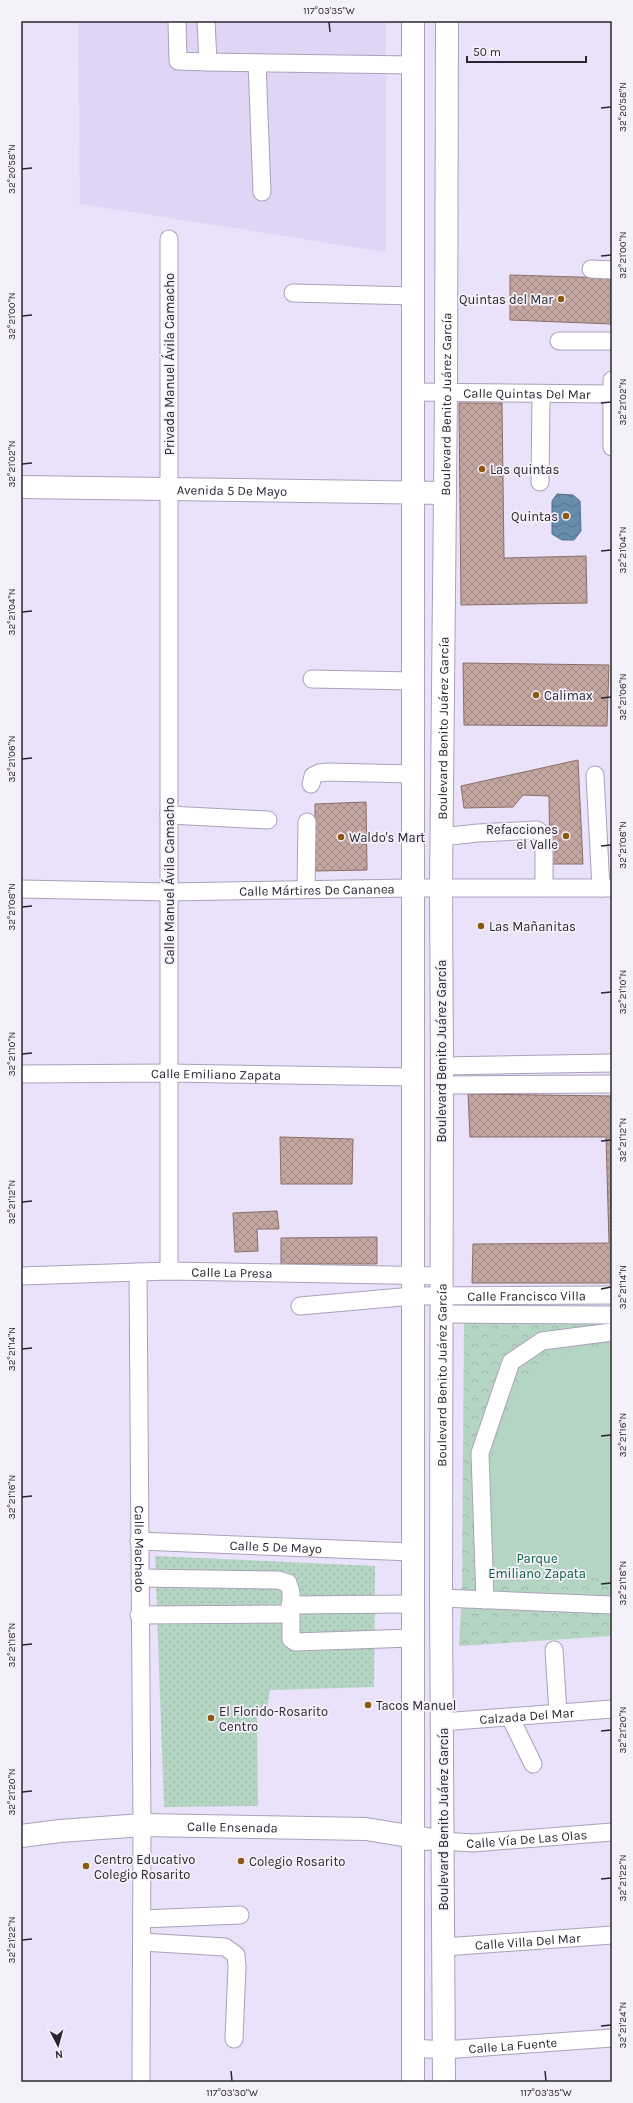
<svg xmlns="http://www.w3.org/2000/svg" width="633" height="2103" font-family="Karla,sans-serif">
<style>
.built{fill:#e1d5f6}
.grass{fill:url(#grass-dots)}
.park{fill:url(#park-crowns)}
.garden{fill:#b5d5c3}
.water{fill:url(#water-waves);stroke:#556e88}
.building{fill:url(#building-cross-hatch);stroke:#896e68}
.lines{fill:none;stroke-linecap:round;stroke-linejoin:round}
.minor-casing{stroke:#aaa1b9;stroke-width:19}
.major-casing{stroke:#aaa1b9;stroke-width:24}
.minor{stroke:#fff;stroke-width:17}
.major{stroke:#fff;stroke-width:22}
.ticks{fill:none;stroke:#2a2630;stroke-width:1.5}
.poi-dot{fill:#8e580c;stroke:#f5f1fb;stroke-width:1.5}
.labels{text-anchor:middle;stroke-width:3.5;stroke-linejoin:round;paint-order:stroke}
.poi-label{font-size:13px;fill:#2a2630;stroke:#f5f1fb;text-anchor:start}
.street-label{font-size:13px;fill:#2a2630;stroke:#f5f1fb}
.park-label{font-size:13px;fill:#096140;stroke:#f5f1fb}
.neatline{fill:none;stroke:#2a2630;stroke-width:1.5}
.ticks-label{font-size:10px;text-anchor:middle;fill:#2a2630}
</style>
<defs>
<pattern id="grass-dots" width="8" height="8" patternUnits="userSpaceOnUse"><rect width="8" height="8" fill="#b5d5c3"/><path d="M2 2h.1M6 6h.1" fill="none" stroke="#9cb7a8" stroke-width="1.8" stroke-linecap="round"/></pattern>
<pattern id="park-crowns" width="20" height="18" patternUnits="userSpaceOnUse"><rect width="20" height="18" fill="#b5d5c3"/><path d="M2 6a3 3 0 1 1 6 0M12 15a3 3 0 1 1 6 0" fill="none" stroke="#9cb7a8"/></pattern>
<pattern id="water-waves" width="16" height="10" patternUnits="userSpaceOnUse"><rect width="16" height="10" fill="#678dad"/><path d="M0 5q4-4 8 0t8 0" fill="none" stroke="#55738d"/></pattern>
<pattern id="building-cross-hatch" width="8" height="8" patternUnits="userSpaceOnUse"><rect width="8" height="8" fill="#c5a7a1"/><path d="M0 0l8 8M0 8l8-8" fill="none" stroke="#a08884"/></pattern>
</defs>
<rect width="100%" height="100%" fill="#eae1fa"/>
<path class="built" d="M78,21H386V252L80,204Z"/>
<path class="grass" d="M155,1556L375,1566L374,1687L270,1690L267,1712L257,1713L258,1806L164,1807Z"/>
<path class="park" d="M612,1320V1636L459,1646L462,1586L464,1321Z"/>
<path class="garden" d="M612,1347V1579L492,1571L486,1504L494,1448L516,1389L537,1365L566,1351Z"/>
<path class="water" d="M557,494L573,495L580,501L581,531L574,540H562L552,534V501Z"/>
<g class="building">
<path d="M510,275L612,278V324L510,320Z"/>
<path d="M459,403H502L504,558L586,556L587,603L461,605Z"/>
<path d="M463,663L609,665L607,726L464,725Z"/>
<path d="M578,760L583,864H550L549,796L523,795L513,807L464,808L461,786Z"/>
<path d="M366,802L367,870L315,871V804Z"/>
<path d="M468,1094L612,1096V1283H472L473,1244L609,1243L606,1137H470Z"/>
<path d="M280,1137L353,1139L352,1184H281Z"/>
<path d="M277,1211L279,1229H257L258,1251L235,1252L233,1213Z"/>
<path d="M377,1237V1264H281V1238Z"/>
</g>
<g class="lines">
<defs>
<g id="minor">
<path d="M177,21L178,61L208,62"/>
<path d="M206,21L208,62L413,65"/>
<path d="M257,63L262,192"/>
<path d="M169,239V1271"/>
<path d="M591,269L612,270"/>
<path d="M293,293L413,296"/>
<path d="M559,341H612"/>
<path d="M612,380V447"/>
<path id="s1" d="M412,392L612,394"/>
<path d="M540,482L541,394"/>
<path d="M312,679L412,681"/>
<path d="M595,775L601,888"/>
<path d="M311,784L313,776L319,773L329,772L411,774"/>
<path d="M169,815L268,820"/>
<path d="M441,837L478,833L537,830L544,835V888"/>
<path id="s2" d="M21,889L169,892L412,888H612"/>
<path d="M306,889L307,822"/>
<path d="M442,1066L612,1063"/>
<path id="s3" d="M21,1074L169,1073L412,1077"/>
<path d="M442,1085L612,1084"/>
<path id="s4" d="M138,1272L142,1825L141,2082"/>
<path id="s5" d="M21,1276L169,1271L442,1276"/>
<path id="s6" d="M300,1306L413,1296L612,1295"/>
<path d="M442,1314L612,1315"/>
<path id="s7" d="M139,1541L412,1552"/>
<path d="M140,1578L278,1580L288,1583L291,1592V1639L295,1642L412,1638"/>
<path d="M441,1598L612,1605"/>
<path d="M485,1600L480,1453L511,1362L542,1341L612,1332"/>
<path d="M290,1605L411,1604"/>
<path d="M139,1615L290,1614"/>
<path d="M554,1650L558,1713"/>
<path d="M510,1717L533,1764"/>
<path id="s8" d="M442,1722L612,1709"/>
<path id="s9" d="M442,1841L473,1843L612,1832"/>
<path d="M142,1919L240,1915"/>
<path d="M142,1942L225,1947L236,1955L237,1967L234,2039"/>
<path id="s10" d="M444,1947L612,1935"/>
<path id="s11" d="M413,2048L444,2050L612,2038"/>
</g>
<g id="major">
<path id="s12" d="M21,487L444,493"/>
<path id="s13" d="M21,1836L60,1831L142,1825L366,1829L427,1839"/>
<path d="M413,2082V21"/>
<path id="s14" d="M444,2082L441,1598L442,1066L441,888L446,393L447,21"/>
</g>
</defs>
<use href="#minor" class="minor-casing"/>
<use href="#major" class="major-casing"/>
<use href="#minor" class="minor"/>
<use href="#major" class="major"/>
</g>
<path class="ticks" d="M329,22L330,32M601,108L611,107M22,169L32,168M601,256L611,255M22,316L32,315M601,403L611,402M22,464L32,463M601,551L611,550M22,612L32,611M601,698L611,697M22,759L32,758M601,846L611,845M22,907L32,906M601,993L611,992M22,1054L32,1053M601,1141L611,1140M22,1202L32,1201M601,1289L611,1287M22,1349L32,1348M601,1436L611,1435M22,1497L32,1496M601,1584L611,1583M22,1645L32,1644M601,1731L611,1730M22,1792L32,1791M601,1879L611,1878M22,1940L32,1939M601,2026L611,2025M231,2071L232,2081M545,2071L546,2081"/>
<g class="poi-dot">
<circle cx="561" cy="299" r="4"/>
<circle cx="482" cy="469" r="4"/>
<circle cx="566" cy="516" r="4"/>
<circle cx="536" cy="695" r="4"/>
<circle cx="566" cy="836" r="4"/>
<circle cx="341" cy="837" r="4"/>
<circle cx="481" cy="926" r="4"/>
<circle cx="368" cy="1705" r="4"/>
<circle cx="211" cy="1718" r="4"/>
<circle cx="241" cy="1861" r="4"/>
<circle cx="86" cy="1866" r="4"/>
</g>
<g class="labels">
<g class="poi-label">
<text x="553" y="304" text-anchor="end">Quintas del Mar</text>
<text x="490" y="474">Las quintas</text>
<text x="558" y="521" text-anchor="end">Quintas</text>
<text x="544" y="700">Calimax</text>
<text x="558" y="834" text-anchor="end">Refacciones<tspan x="558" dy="15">el Valle</tspan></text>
<text x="349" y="842">Waldo's Mart</text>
<text x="489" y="931">Las Mañanitas</text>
<text x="376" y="1710">Tacos Manuel</text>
<text x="219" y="1716">El Florido-Rosarito<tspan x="219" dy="15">Centro</tspan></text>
<text x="94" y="1864">Centro Educativo<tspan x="94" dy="15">Colegio Rosarito</tspan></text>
<text x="249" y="1866">Colegio Rosarito</text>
</g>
<g class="street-label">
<text transform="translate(169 364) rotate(-90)" y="5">Privada Manuel Ávila Camacho</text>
<text dy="5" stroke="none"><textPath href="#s1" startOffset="115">Calle Quintas Del Mar</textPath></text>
<text dy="5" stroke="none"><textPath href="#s14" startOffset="1678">Boulevard Benito Juárez García</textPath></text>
<text dy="5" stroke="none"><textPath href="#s12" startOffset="211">Avenida 5 De Mayo</textPath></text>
<text dy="5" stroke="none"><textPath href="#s14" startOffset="1354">Boulevard Benito Juárez García</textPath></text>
<text transform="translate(169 881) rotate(-90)" y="5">Calle Manuel Ávila Camacho</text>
<text dy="5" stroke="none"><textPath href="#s2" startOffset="296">Calle Mártires De Cananea</textPath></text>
<text transform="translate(441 1051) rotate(-90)" y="5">Boulevard Benito Juárez García</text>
<text dy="5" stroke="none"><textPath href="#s3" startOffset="195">Calle Emiliano Zapata</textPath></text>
<text dy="5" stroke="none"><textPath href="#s5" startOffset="211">Calle La Presa</textPath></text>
<text dy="5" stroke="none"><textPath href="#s6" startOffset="227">Calle Francisco Villa</textPath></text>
<text dy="5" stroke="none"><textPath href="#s14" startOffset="707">Boulevard Benito Juárez García</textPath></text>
<text dy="5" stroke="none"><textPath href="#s7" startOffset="137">Calle 5 De Mayo</textPath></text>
<text dy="5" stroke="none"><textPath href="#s4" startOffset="277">Calle Machado</textPath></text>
<text dy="5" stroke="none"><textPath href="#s8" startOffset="85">Calzada Del Mar</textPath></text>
<text transform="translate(443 1819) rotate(-90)" y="5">Boulevard Benito Juárez García</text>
<text dy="5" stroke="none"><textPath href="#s13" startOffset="212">Calle Ensenada</textPath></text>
<text dy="5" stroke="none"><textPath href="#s9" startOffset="85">Calle Vía De Las Olas</textPath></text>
<text dy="5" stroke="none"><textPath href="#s10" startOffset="84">Calle Villa Del Mar</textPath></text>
<text dy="5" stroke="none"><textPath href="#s11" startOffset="100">Calle La Fuente</textPath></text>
</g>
<g class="park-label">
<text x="537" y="1563">Parque<tspan x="537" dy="15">Emiliano Zapata</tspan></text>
</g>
</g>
<rect width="633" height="2103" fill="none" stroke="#f5f1fb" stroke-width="44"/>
<g transform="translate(58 2045) rotate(174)" stroke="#f5f1fb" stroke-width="3" paint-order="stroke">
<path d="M0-3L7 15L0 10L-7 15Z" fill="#2a2630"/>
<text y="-6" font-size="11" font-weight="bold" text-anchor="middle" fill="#2a2630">N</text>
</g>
<path d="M467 56v6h119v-6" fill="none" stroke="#2a2630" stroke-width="2"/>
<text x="473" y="56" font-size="12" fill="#2a2630" stroke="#f5f1fb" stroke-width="3" paint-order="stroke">50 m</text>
<rect x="22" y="22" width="589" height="2059" class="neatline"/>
<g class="ticks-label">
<text x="329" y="14">117°03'35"W</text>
<text transform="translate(622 107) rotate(-90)" y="4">32°20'58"N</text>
<text transform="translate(11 169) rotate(-90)" y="4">32°20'58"N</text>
<text transform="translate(622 255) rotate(-90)" y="4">32°21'00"N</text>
<text transform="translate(11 316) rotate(-90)" y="4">32°21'00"N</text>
<text transform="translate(622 402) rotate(-90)" y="4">32°21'02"N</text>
<text transform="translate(11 464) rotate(-90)" y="4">32°21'02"N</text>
<text transform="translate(622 550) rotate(-90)" y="4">32°21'04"N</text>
<text transform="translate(11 612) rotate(-90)" y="4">32°21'04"N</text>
<text transform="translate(622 697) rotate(-90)" y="4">32°21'06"N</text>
<text transform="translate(11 759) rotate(-90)" y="4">32°21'06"N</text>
<text transform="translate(622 845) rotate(-90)" y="4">32°21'08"N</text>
<text transform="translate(11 907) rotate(-90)" y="4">32°21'08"N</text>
<text transform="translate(622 992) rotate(-90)" y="4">32°21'10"N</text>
<text transform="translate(11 1054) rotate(-90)" y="4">32°21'10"N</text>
<text transform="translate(622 1140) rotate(-90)" y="4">32°21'12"N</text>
<text transform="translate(11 1202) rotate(-90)" y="4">32°21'12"N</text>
<text transform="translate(622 1287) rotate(-90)" y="4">32°21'14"N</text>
<text transform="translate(11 1349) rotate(-90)" y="4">32°21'14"N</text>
<text transform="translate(622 1435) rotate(-90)" y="4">32°21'16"N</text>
<text transform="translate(11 1497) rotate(-90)" y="4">32°21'16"N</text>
<text transform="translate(622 1583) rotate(-90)" y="4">32°21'18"N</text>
<text transform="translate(11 1645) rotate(-90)" y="4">32°21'18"N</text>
<text transform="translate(622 1730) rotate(-90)" y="4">32°21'20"N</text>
<text transform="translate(11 1792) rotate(-90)" y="4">32°21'20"N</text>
<text transform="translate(622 1878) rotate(-90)" y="4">32°21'22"N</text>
<text transform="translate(11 1940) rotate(-90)" y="4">32°21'22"N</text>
<text transform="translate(622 2025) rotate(-90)" y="4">32°21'24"N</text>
<text x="232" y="2096">117°03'30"W</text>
<text x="546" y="2096">117°03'35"W</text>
</g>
</svg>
